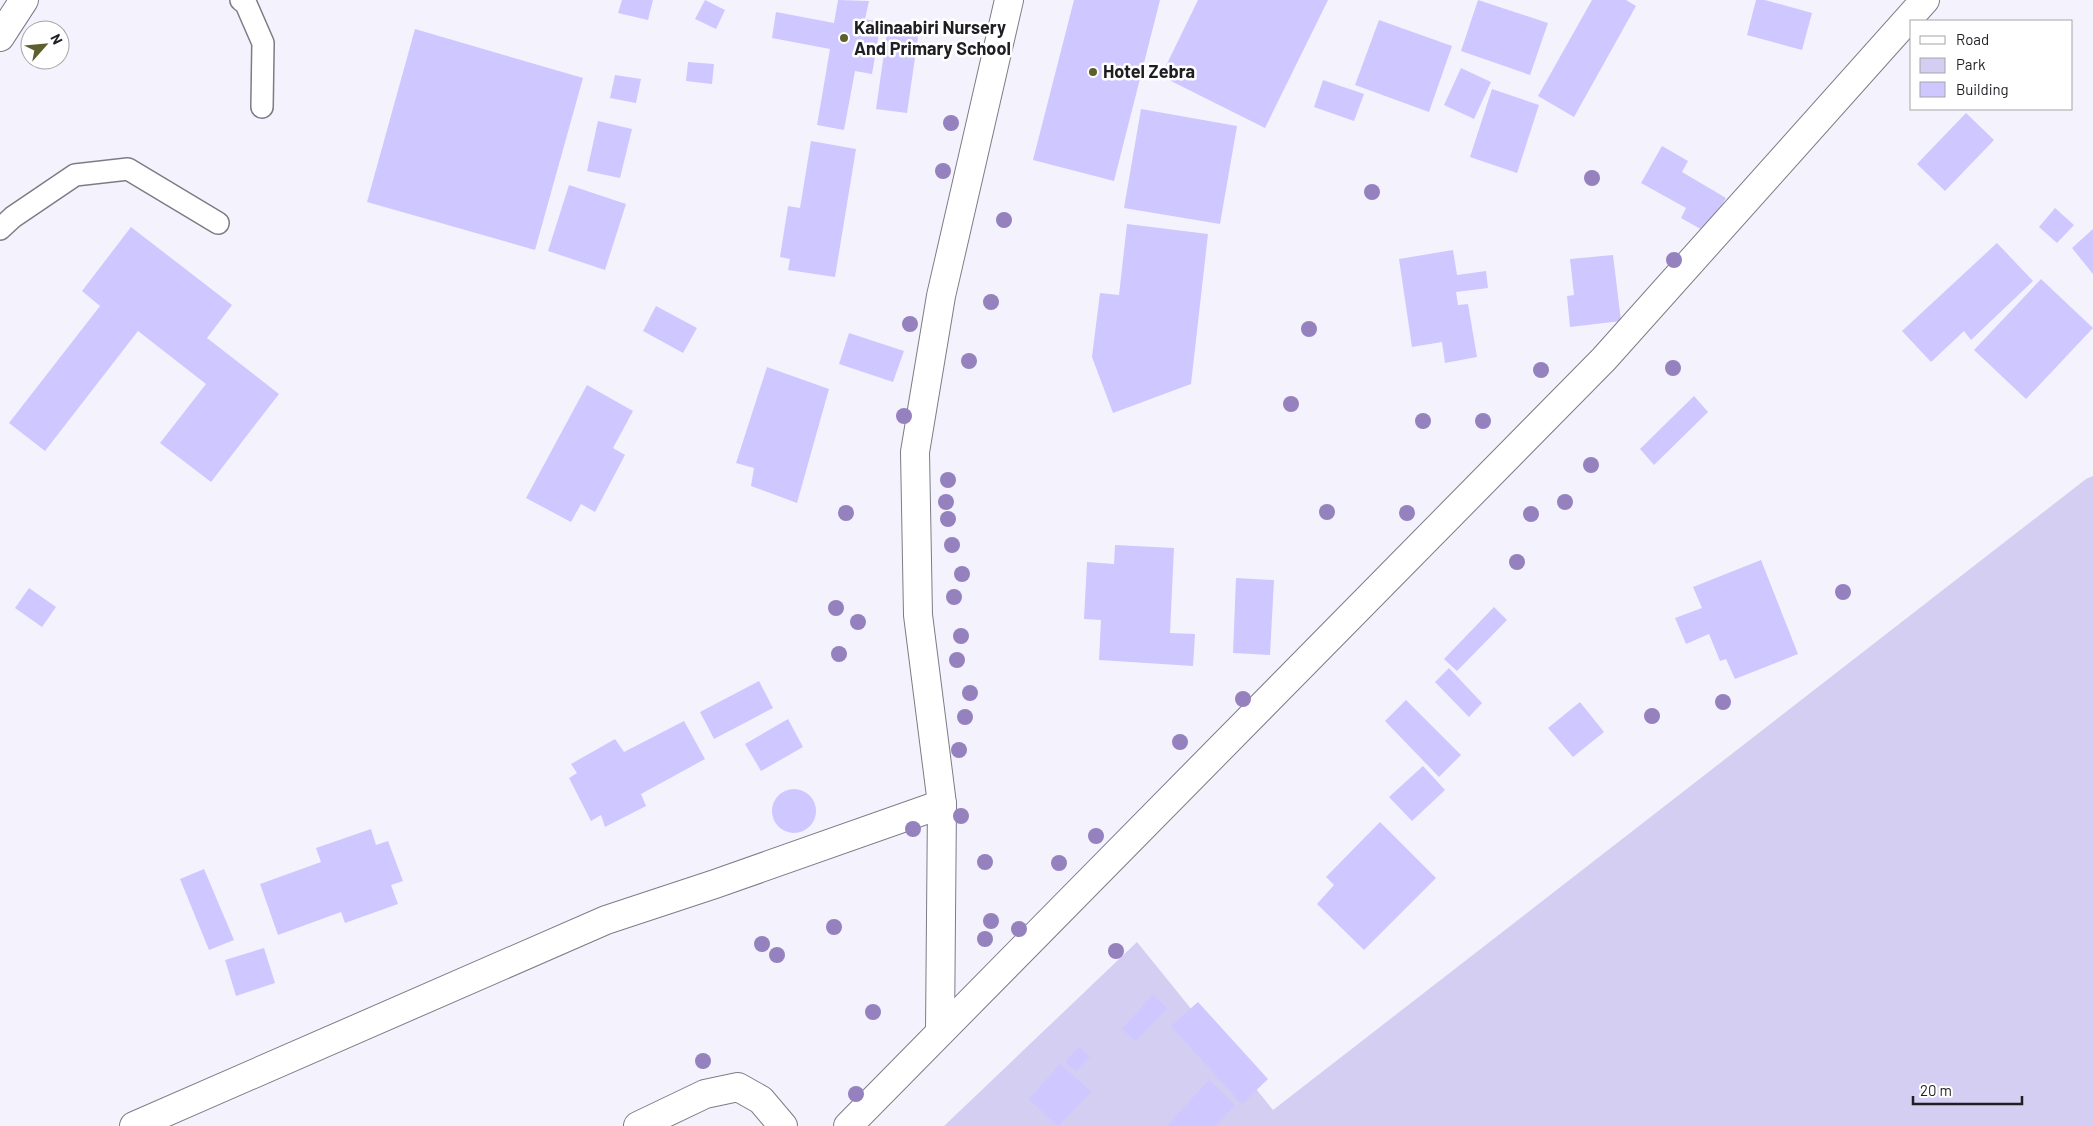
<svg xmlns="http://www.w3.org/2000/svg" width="2093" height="1126" font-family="Barlow,sans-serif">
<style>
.green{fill:#d3cef2}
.building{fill:#cfc7ff}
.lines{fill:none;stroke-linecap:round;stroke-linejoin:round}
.service-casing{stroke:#7d7c86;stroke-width:24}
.minor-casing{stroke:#7d7c86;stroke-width:30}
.trunk-casing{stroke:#7d7c86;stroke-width:30}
.service{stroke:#fff;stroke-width:21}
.minor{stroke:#fff;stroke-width:28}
.trunk{stroke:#fff;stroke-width:28}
.tree{fill:#9481be}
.poi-dot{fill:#5d5f2d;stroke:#fff;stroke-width:2}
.labels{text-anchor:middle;stroke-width:5;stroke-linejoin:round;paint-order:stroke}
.poi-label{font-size:18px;font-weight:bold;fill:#1f1e23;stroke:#fff;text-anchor:start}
</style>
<rect width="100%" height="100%" fill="#f4f3fd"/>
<path class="green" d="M2093,476V1126H944L1137,942L1273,1110L2086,479Z"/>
<g class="building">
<path d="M622,0H653L648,20L618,13Z"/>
<path d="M705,0L725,10L716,29L695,19Z"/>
<path d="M838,0L869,1L865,19L881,22L872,74L855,71L844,130L817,125L830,49L772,38L776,12L834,23Z"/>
<path d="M1074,0H1160L1114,181L1033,160Z"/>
<path d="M1198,0H1328L1265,128L1161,76Z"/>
<path d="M1478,0L1548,23L1530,75L1461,51Z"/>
<path d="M1592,0H1626L1636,6L1574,117L1538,96Z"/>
<path d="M1756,0H1765L1812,13L1802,50L1747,35Z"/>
<path d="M1379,20L1452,46L1429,112L1355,85Z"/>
<path d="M888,25L919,30L907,113L876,109Z"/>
<path d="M415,29L583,78L535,250L367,202Z"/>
<path d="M688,62L714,64L712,84L686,81Z"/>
<path d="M1461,68L1491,82L1474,119L1444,105Z"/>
<path d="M615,75L641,79L636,103L610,98Z"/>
<path d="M1323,80L1364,94L1354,121L1314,107Z"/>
<path d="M1492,89L1539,105L1517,173L1470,157Z"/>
<path d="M1141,109L1237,126L1220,224L1124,208Z"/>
<path d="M1966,113L1994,140L1945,191L1917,164Z"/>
<path d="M598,121L632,129L620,178L587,171Z"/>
<path d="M811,141L856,149L835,277L788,270L790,259L780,257L788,206L800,208Z"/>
<path d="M1662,146L1688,161L1682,172L1726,198L1706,232L1681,218L1686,208L1641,183Z"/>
<path d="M569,185L626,204L605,270L548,251Z"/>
<path d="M2055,208L2074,225L2057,243L2039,227Z"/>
<path d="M1127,224L1208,234L1191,384L1113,413L1092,357L1100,293L1119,295Z"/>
<path d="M131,227L232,305L207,338L279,394L211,482L160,443L206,384L138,331L45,451L9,423L100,306L82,291Z"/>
<path d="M2093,229V274L2072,248Z"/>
<path d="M1997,243L2033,281L1971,340L1964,331L1931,362L1902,331Z"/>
<path d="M1453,250L1457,275L1486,271L1488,288L1456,292L1458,305L1468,304L1477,357L1445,363L1442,342L1412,347L1399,259Z"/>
<path d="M1613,255L1621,321L1570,327L1567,296L1574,295L1570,259Z"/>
<path d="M2041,279L2093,328L2026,399L1974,350Z"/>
<path d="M656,306L697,328L683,353L643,331Z"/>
<path d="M849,333L904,351L893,382L839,364Z"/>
<path d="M767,367L829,389L797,503L751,486L754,468L736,463Z"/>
<path d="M587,385L633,411L613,448L625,455L595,512L581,504L571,522L526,498Z"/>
<path d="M1694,396L1708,412L1654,465L1640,449Z"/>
<path d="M1115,545L1174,548L1170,633L1195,634L1193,666L1099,660L1101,620L1084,619L1087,562L1114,564Z"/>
<path d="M1761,560L1798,654L1735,679L1726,659L1720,661L1709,634L1686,644L1675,618L1702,608L1693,587Z"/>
<path d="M1236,578L1274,580L1270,655L1233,653Z"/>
<path d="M29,588L56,607L42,627L15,608Z"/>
<path d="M1494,607L1507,620L1457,671L1444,659Z"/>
<path d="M1449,668L1482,703L1469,717L1435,682Z"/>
<path d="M759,681L773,708L714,739L700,712Z"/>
<path d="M1406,700L1461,755L1439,777L1385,721Z"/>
<path d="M1580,702L1604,732L1573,757L1548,728Z"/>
<path d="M788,719L803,747L761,771L745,744Z"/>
<path d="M684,721L705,759L641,794L646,806L605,827L601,815L591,821L569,778L577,773L571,764L615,739L624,752Z"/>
<path d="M1423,766L1445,790L1412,821L1389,797Z"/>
<circle cx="794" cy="811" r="22"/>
<path d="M1380,822L1436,878L1364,950L1317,904L1334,885L1326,877Z"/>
<path d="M371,829L376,845L388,841L403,881L391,885L398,904L345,923L341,912L278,935L260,884L321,862L316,848Z"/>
<path d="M204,869L234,940L209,950L180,879Z"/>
<path d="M264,948L275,983L236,996L225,960Z"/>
<path d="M1153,995L1167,1008L1136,1041L1122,1029Z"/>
<path d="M1198,1002L1268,1079L1242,1104L1171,1026Z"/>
<path d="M1079,1047L1090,1057L1076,1071L1065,1062Z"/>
<path d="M1060,1064L1091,1092L1058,1126L1029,1099Z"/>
<path d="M1209,1080L1235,1105L1215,1126H1167Z"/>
</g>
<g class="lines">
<defs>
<g id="service">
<path d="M241,0L246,4L263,43L262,107"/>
<path d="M0,229L13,217L75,175L128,169L218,223"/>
</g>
<g id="minor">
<path d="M940,1031L942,804L918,615L915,452L941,296L1009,0"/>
<path d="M134,1126L606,920L715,884L942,804"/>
<path d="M638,1126L705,1094L738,1087L761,1100L783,1126"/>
<path d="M848,1126L1604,359L1925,0"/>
</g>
<path id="trunk" d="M0,37L24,0"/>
</defs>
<use href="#service" class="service-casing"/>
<use href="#minor" class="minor-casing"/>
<use href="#trunk" class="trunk-casing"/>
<use href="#service" class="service"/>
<use href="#minor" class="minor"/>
<use href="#trunk" class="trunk"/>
</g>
<g class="tree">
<circle cx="951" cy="123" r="8"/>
<circle cx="943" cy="171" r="8"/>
<circle cx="1592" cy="178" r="8"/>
<circle cx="1372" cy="192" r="8"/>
<circle cx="1004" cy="220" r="8"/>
<circle cx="1674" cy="260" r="8"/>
<circle cx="991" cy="302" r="8"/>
<circle cx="910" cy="324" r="8"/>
<circle cx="1309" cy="329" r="8"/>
<circle cx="969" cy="361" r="8"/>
<circle cx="1673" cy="368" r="8"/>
<circle cx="1541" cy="370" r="8"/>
<circle cx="1291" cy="404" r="8"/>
<circle cx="904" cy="416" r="8"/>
<circle cx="1423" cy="421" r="8"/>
<circle cx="1483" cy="421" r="8"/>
<circle cx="1591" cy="465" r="8"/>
<circle cx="948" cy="480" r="8"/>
<circle cx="946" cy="502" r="8"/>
<circle cx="1565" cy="502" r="8"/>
<circle cx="1327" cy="512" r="8"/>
<circle cx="846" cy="513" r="8"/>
<circle cx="1407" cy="513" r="8"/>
<circle cx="1531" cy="514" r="8"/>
<circle cx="948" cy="519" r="8"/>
<circle cx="952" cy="545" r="8"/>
<circle cx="1517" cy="562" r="8"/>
<circle cx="962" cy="574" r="8"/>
<circle cx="1843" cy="592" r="8"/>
<circle cx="954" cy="597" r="8"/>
<circle cx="836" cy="608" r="8"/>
<circle cx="858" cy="622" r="8"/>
<circle cx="961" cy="636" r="8"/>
<circle cx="839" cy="654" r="8"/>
<circle cx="957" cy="660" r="8"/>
<circle cx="970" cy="693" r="8"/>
<circle cx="1243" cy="699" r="8"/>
<circle cx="1723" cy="702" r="8"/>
<circle cx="1652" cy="716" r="8"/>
<circle cx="965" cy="717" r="8"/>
<circle cx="1180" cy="742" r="8"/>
<circle cx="959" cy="750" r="8"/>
<circle cx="961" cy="816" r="8"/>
<circle cx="913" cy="829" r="8"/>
<circle cx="1096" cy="836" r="8"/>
<circle cx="985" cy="862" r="8"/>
<circle cx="1059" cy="863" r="8"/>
<circle cx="991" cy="921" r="8"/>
<circle cx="834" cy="927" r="8"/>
<circle cx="1019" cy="929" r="8"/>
<circle cx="985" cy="939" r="8"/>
<circle cx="762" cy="944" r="8"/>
<circle cx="1116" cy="951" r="8"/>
<circle cx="777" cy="955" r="8"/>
<circle cx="873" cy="1012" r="8"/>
<circle cx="703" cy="1061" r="8"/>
<circle cx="856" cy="1094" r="8"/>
</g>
<g class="poi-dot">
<circle cx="844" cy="38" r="5"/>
<circle cx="1093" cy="72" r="5"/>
</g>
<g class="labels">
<g class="poi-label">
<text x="854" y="34">Kalinaabiri Nursery<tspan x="854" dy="21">And Primary School</tspan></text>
<text x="1103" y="78">Hotel Zebra</text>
</g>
</g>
<rect x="1910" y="20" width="162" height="90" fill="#ffffff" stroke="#a5a5a7"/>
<rect x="1920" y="36" width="25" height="8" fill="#ffffff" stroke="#a5a5a7"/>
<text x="1956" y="45" font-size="15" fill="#1f1e23">Road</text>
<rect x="1920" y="58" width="25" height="15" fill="#d3cef2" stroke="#a5a5a7"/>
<text x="1956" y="70" font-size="15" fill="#1f1e23">Park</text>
<rect x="1920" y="82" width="25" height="15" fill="#cfc7ff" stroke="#a5a5a7"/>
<text x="1956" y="95" font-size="15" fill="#1f1e23">Building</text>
<g transform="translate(45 45) rotate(63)"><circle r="24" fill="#ffffff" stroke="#a5a5a7"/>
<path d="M0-4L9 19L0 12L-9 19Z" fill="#5d5f2d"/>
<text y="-8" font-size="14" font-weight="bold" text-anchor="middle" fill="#1f1e23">N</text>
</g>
<path d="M1913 1096v8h109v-8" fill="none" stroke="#1f1e23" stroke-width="2.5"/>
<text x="1920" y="1096" font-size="15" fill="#1f1e23" stroke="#ffffff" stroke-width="4" paint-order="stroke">20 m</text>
</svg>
